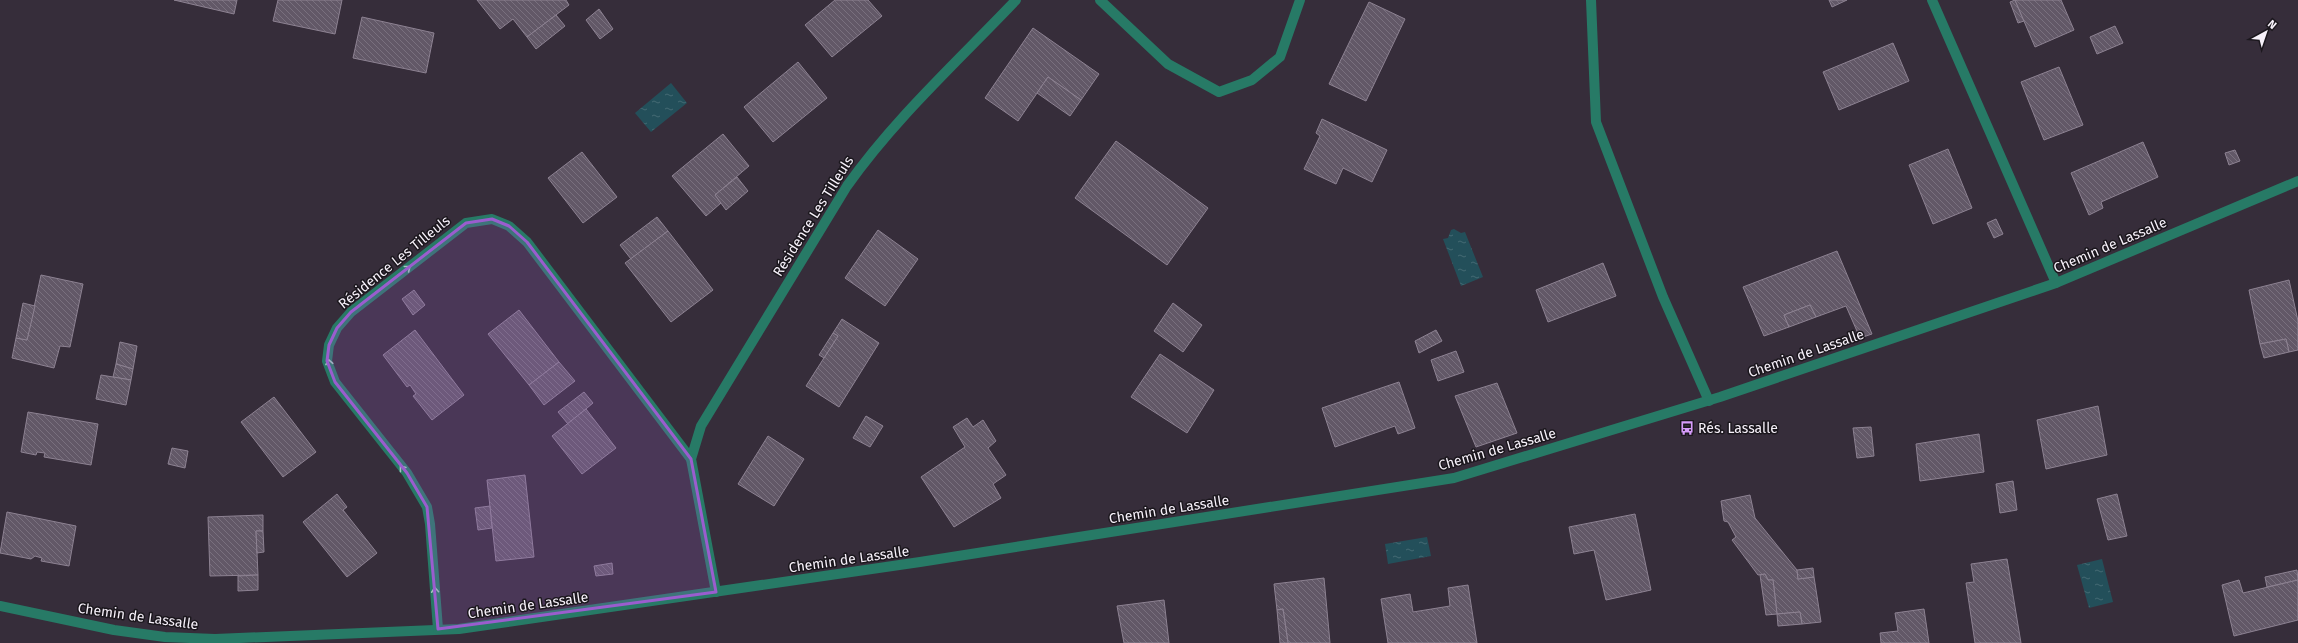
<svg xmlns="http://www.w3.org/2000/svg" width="2298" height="643" font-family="'Fira Sans',sans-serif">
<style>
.water{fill:url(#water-ripples)}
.building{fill:url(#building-back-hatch);stroke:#8d8292}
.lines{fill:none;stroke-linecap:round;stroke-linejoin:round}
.service{stroke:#277a66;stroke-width:10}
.minor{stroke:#277a66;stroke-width:10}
.oneway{stroke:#a4c1bf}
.marked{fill:#9a5dce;fill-opacity:0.2;stroke:#9a5dce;stroke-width:3;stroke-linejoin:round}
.labels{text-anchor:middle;stroke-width:3;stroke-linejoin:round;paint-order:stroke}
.street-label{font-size:14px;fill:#f7f1fa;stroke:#1b171d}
.poi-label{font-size:14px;fill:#f7f1fa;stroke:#1b171d;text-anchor:start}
</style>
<defs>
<pattern id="water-ripples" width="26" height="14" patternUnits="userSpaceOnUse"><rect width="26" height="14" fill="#234f5a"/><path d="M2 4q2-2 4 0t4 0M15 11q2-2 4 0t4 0" fill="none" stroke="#446973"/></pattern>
<pattern id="building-back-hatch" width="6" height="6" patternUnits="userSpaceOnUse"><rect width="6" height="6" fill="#625867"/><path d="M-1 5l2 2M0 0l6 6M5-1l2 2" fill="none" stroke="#79707e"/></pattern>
</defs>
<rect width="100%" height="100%" fill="#362d3a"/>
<g class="water">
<path d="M671,83L687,103L651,132L635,113Z"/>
<path d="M1454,229L1461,233L1465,232L1483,277L1461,286L1443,239L1448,238L1451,230Z"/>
<path d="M1427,537L1431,556L1388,564L1385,544Z"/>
<path d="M2102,559L2113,602L2089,608L2077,565Z"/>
</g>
<g class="building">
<path d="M174,0H237L234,14Z"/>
<path d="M278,0H342L335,34L273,21Z"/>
<path d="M477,0H566L569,5L527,37L513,19L500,29Z"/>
<path d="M835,0H868L882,16L832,57L805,25Z"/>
<path d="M1829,0H1847L1832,7Z"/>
<path d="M2015,0L2024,21L2018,23L2010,2Z"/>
<path d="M2015,0H2061L2074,30L2035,47Z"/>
<path d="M1369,2L1405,19L1366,101L1329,84Z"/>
<path d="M599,9L613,29L600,39L586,20Z"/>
<path d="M556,15L565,26L536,49L527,37Z"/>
<path d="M362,17L434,33L426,73L353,58Z"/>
<path d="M2115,26L2123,43L2097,54L2090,37Z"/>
<path d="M1033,28L1099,74L1081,100L1048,77L1018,121L985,98Z"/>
<path d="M1893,43L1909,81L1839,110L1823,72Z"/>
<path d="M798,62L827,98L773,142L744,107Z"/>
<path d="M2059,67L2083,125L2044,140L2021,82Z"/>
<path d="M1048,77L1081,100L1070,116L1037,93Z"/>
<path d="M1322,119L1387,150L1372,182L1343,168L1336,184L1304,169L1320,136L1316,133Z"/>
<path d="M723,134L749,166L715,195L721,203L706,216L672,176Z"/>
<path d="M1116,141L1208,208L1167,265L1075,198Z"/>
<path d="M2143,142L2158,177L2101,202L2103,208L2089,215L2071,173Z"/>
<path d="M1948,149L1972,208L1933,224L1909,165Z"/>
<path d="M2235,150L2240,161L2229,165L2225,153Z"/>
<path d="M582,152L617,197L583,223L548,178Z"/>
<path d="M737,177L748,191L726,210L715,195Z"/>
<path d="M657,217L668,231L631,259L620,245Z"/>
<path d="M1996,219L2003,234L1994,238L1987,223Z"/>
<path d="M878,230L918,259L885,306L845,278Z"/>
<path d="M668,231L713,290L671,322L625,263Z"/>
<path d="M1837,251L1872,334L1860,338L1846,306L1816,317L1810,305L1784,315L1789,327L1764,336L1743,287Z"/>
<path d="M1603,263L1616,296L1548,322L1536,290Z"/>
<path d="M41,275L83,284L70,347L60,346L54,368L12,358L16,338L27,340Z"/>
<path d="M2289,280L2298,321V350L2289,352L2286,339L2260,344L2249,290Z"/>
<path d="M414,290L425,305L413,315L402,299Z"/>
<path d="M23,303L35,306L27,340L16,338Z"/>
<path d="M1173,303L1202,325L1183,352L1154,331Z"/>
<path d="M1810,305L1816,317L1789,327L1784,315Z"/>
<path d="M519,310L559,362L529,385L488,334Z"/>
<path d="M842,319L879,343L839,407L806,386L838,336L833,333Z"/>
<path d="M415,330L464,395L432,420L413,396L416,394L410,385L407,387L383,355Z"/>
<path d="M1436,330L1442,341L1419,353L1415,341Z"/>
<path d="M833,333L838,336L824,358L819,355Z"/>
<path d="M2286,339L2289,352L2264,358L2260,344Z"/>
<path d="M120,342L137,346L133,369L116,364Z"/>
<path d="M1456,351L1464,372L1438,381L1431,360Z"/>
<path d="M1160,354L1214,390L1187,433L1131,397Z"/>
<path d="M559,362L575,381L544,405L529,385Z"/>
<path d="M116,364L133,369L131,380L113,377Z"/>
<path d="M101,375L131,380L126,405L96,399Z"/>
<path d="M1399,382L1415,428L1398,434L1395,426L1335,447L1322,408Z"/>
<path d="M1497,383L1517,433L1476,447L1455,396Z"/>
<path d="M584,392L593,403L568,424L558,412Z"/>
<path d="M274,397L316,452L283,477L241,422Z"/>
<path d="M2098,406L2107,455L2046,469L2037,420Z"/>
<path d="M586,409L616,448L582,474L552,436Z"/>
<path d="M28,412L98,424L91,465L44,457L45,453L37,452L36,455L21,452Z"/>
<path d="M866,416L883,426L870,447L853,438Z"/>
<path d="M967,418L973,427L983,420L996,441L988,448L1006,475L993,484L1001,498L954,527L921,477L965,447L953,427Z"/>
<path d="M1871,427L1874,456L1857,458L1853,428Z"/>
<path d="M1979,434L1984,472L1920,481L1916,444Z"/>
<path d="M768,436L804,459L774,506L738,484Z"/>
<path d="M172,448L188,451L185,468L168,464Z"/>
<path d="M525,475L534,557L496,561L487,480Z"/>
<path d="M2013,481L2017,510L2000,513L1996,484Z"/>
<path d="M337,494L347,507L343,510L377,553L347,577L303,522Z"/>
<path d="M2117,494L2127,536L2108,540L2097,499Z"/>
<path d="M1750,495L1755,518L1797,570L1798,579L1814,577L1821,622L1802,624L1800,612L1777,614L1773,580H1768L1765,574L1758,575L1732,540L1736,537L1728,522L1724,521L1721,501Z"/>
<path d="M490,506L492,528L478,530L475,508Z"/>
<path d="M7,512L76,526L69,566L41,561L42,558L35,556L31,559L0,553Z"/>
<path d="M1635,514L1651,590L1606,600L1594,550L1574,554L1569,527Z"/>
<path d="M263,515V531H256L258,575L210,576L208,517Z"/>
<path d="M256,531H263L264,552L257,553Z"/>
<path d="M2007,559L2021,643H1975L1966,583L1974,582L1971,564Z"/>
<path d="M612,563L613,574L596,576L594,566Z"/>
<path d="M1813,568L1814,577L1798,579L1797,570Z"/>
<path d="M2297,570L2298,580L2267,587L2265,577Z"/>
<path d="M1765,574L1768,580H1773L1777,614L1766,615L1760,575Z"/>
<path d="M258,575V590L238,591V576Z"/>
<path d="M1324,578L1330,643H1288L1283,609L1277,610L1274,584Z"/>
<path d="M2239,580L2243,593L2298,580V620L2234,636L2222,585Z"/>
<path d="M1468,585L1477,643H1388L1381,599L1410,594L1413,612L1450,606L1448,588Z"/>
<path d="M1164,600L1169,643H1124L1117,606Z"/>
<path d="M1283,609L1288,643H1280L1277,610Z"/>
<path d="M1924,609L1929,643H1881L1880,633L1898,631L1895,613Z"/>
<path d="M1800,612L1802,624L1778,626L1777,614Z"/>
</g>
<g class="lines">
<path class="service" d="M1591,0L1596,122L1663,297L1709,401"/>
<g class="minor">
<path d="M1100,0L1168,64L1219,92L1252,80L1280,57L1300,0"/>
<path d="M1932,0L2056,283"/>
<path d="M716,592L691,459L701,426L847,186C895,118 959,60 1016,0"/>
<path d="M0,606L114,630L165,637L215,639L459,629L920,562L1454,478L1720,397L2056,283L2298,181"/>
<path d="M438,629L430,524L427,507L407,473L335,382L327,361L329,345L337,328L351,312L466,223L492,219L509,226L527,242L691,459"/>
</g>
</g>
<defs><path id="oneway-chevron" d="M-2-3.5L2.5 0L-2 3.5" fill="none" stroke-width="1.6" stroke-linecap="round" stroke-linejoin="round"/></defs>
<g class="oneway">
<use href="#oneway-chevron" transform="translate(408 268) rotate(-38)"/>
<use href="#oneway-chevron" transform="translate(329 362) rotate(-101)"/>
<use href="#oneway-chevron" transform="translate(402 468) rotate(-128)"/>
<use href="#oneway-chevron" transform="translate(435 590) rotate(-94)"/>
</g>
<path class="marked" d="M492,219L509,226L527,242L691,459L716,592L438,629L427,507L407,473L335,382L327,361L329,345L337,328L351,312L466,223Z"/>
<defs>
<symbol id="bus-bare" viewBox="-9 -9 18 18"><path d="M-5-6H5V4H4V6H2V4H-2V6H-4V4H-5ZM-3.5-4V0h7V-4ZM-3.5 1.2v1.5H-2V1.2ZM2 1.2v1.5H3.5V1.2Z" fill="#d69bfa" stroke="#1b171d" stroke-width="2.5" paint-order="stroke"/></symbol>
</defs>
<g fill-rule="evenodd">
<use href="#bus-bare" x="1677" y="418" width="20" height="20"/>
</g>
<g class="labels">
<g class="street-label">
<text transform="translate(813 216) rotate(-58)" y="5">Résidence Les Tilleuls</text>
<text transform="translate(2110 245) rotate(-23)" y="5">Chemin de Lassalle</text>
<text transform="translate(394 262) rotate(-39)" y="5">Résidence Les Tilleuls</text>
<text transform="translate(1806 353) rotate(-19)" y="5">Chemin de Lassalle</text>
<text transform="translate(1497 449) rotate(-16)" y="5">Chemin de Lassalle</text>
<text transform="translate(1169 509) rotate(-9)" y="5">Chemin de Lassalle</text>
<text transform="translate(849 559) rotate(-8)" y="5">Chemin de Lassalle</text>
<text transform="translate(528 605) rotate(-8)" y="5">Chemin de Lassalle</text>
<text transform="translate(138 616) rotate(8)" y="5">Chemin de Lassalle</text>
</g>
<g class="poi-label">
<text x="1698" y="433">Rés. Lassalle</text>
</g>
</g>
<g transform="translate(2266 32) rotate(40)" stroke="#1b171d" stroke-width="3" paint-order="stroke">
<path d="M0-3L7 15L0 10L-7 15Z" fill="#f7f1fa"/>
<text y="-6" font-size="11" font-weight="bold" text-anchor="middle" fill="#f7f1fa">N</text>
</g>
</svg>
